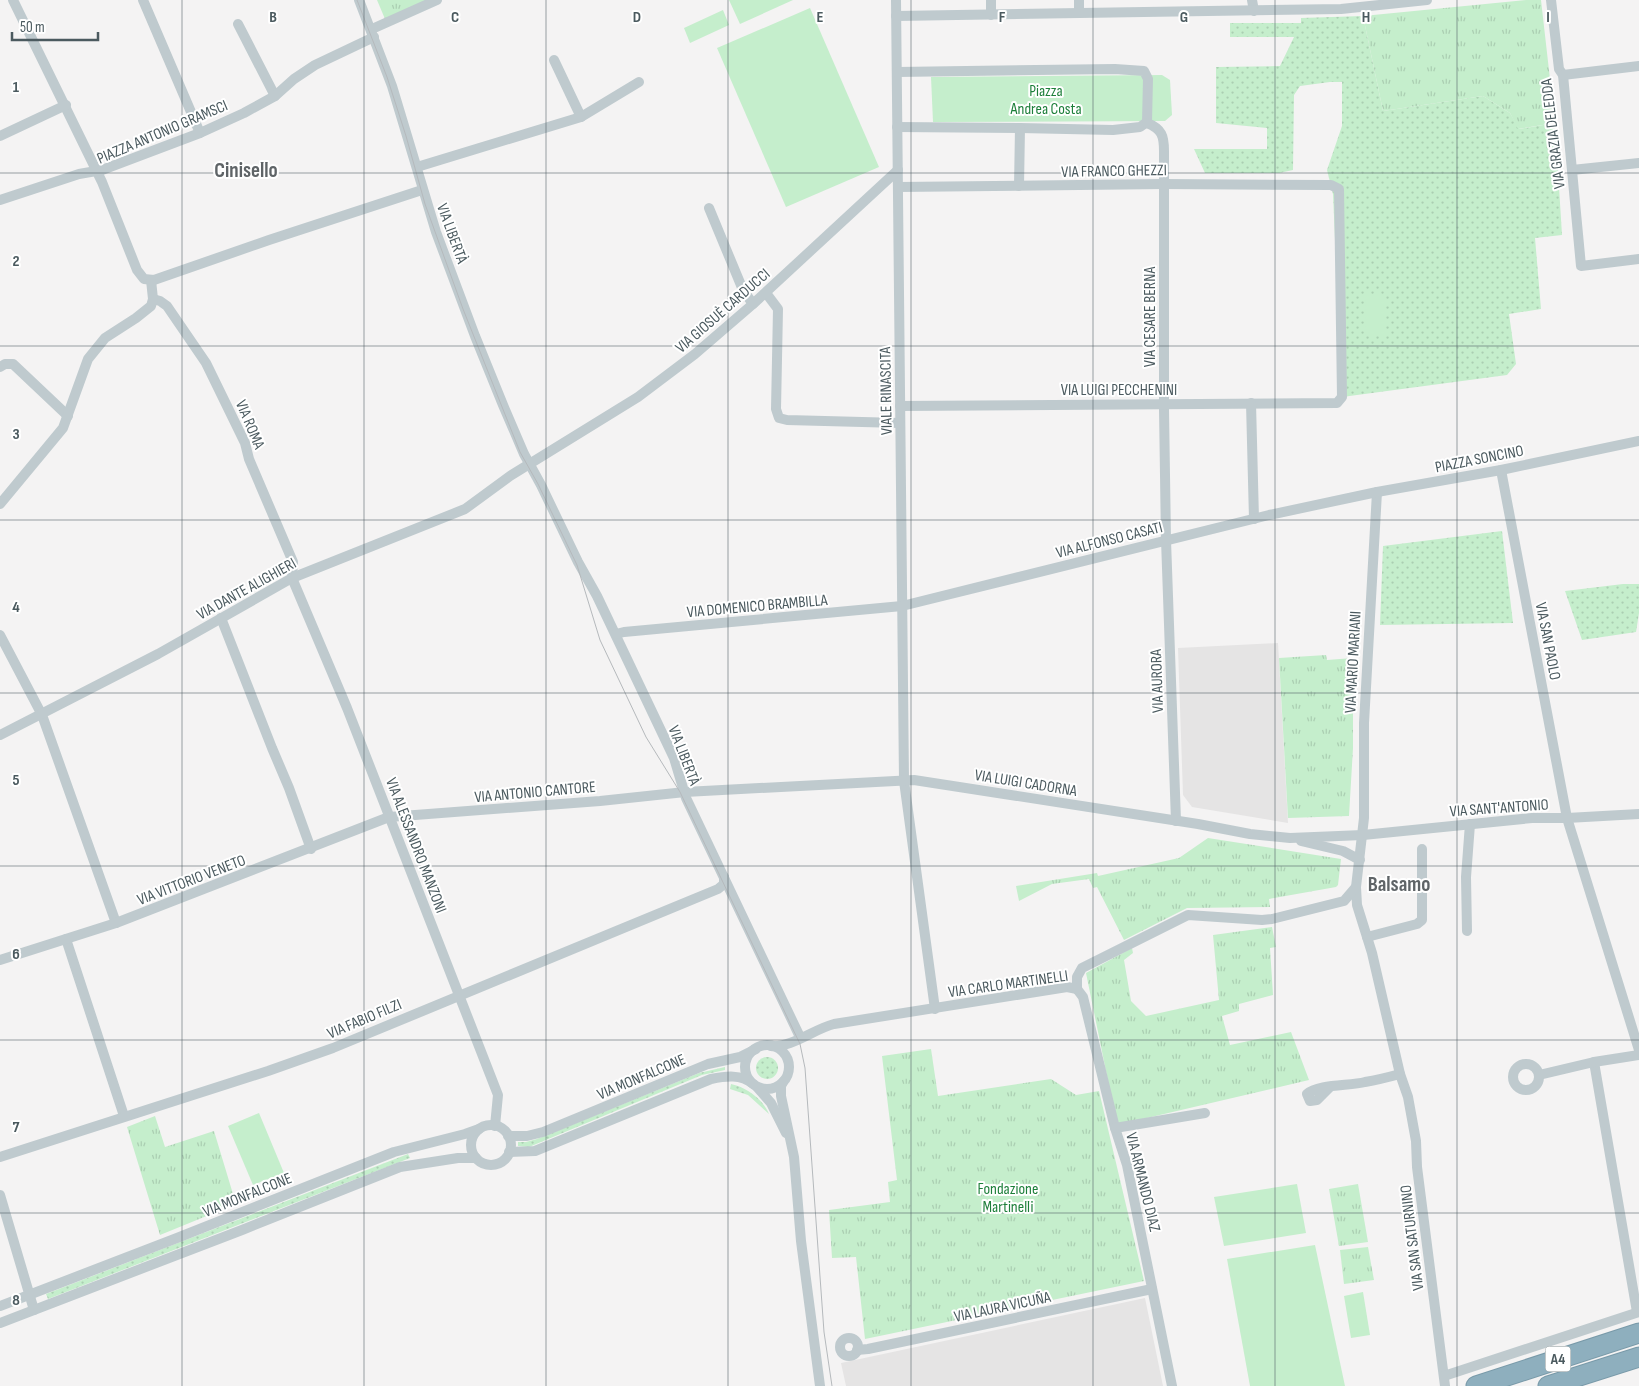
<svg xmlns="http://www.w3.org/2000/svg" width="1639" height="1386" font-family="'Sofia Sans Condensed',sans-serif">
<style>
.education{fill:#e5e4e4}
.grass{fill:url(#grass-dots)}
.park{fill:url(#park-tufts)}
.garden{fill:#c5eecc}
.lines{fill:none;stroke-linecap:round;stroke-linejoin:round}
.motorway-casing{stroke:#799aa9;stroke-width:21}
.minor{stroke:#bfcace;stroke-width:10}
.motorway{stroke:#8eafbe;stroke-width:19}
.tram{stroke:#b5b9bc;stroke-width:1}
.grid{fill:none;stroke:#4b5a5f;stroke-width:1;stroke-opacity:0.55}
.labels{text-anchor:middle;stroke-width:4;stroke-linejoin:round;paint-order:stroke}
.shield{fill:#fff;stroke:#818c8f;stroke-width:1}
.shield-label{font-size:15px;font-weight:bold;fill:#4b5a5f}
.park-label{font-size:16px;fill:#1d7f3a;stroke:#fff}
.street-label{font-size:16px;fill:#4b5a5f;stroke:#fff}
.district-label{font-size:21px;font-weight:bold;fill:#5f6467;stroke:#fff}
.grid-label{font-size:16px;text-anchor:middle;font-weight:bold;fill:#4b5a5f;stroke:#fff;stroke-width:4;stroke-linejoin:round;paint-order:stroke}
</style>
<defs>
<pattern id="grass-dots" width="8" height="8" patternUnits="userSpaceOnUse" patternTransform="scale(1.25)"><rect width="8" height="8" fill="#c5eecc"/><path d="M2 2h.1M6 6h.1" fill="none" stroke="#abceb2" stroke-width="1.8" stroke-linecap="round"/></pattern>
<pattern id="park-tufts" width="24" height="20" patternUnits="userSpaceOnUse" patternTransform="scale(1.25)"><rect width="24" height="20" fill="#c5eecc"/><path d="M3 7l-1-3M5 7V3M7 7l1-3M15 17l-1-3M17 17v-4M19 17l1-3" fill="none" stroke="#abceb2"/></pattern>
</defs>
<rect width="100%" height="100%" fill="#f4f3f3"/>
<g class="education">
<path d="M1278,643L1288,823L1192,807L1183,795L1178,648Z"/>
<path d="M1145,1298L1163,1386H846L841,1363Z"/>
</g>
<g class="grass">
<path d="M1363,16L1383,111L1483,96L1510,113L1519,129L1555,123L1562,235L1535,238L1541,309L1509,314L1516,364L1507,375L1342,397L1333,194L1327,170L1342,126V82H1330L1300,86L1294,95L1293,170L1279,173H1205L1194,149H1267V128L1216,123V67L1280,66L1294,37H1230V23H1301V18Z"/>
<path d="M1502,531L1513,623L1380,625L1383,546Z"/>
<path d="M1623,584H1639V613L1636,632L1582,640L1565,591Z"/>
<circle cx="767" cy="1068" r="11"/>
<path d="M725,1067V1070L702,1075L529,1147L518,1146V1142H526L537,1139L699,1073Z"/>
<path d="M731,1084C746,1087 763,1099 769,1114L748,1095L730,1089Z"/>
<path d="M408,1154L410,1158L48,1299L46,1294Z"/>
</g>
<g class="park">
<path d="M377,0H427L385,19Z"/>
<path d="M1526,0H1541L1555,123L1518,129L1510,113L1483,96L1383,111L1363,16Z"/>
<path d="M1326,655L1327,660L1353,658V748L1349,816L1288,818L1279,658Z"/>
<path d="M1208,838L1341,859L1338,885L1336,887L1269,899L1270,907L1187,908L1124,940L1097,887L1093,888L1089,879L1052,884L1019,901L1016,886L1097,873L1098,876L1179,858Z"/>
<path d="M1272,927L1276,947L1270,948L1273,995L1239,1004V1011L1222,1016L1230,1045L1291,1032L1309,1080L1117,1125L1086,973L1132,948L1133,953L1124,960L1131,1001L1146,1016L1219,1000L1213,935Z"/>
<path d="M931,1049L938,1096L1051,1079L1076,1095L1099,1091L1144,1281L865,1339L856,1257L832,1258L829,1210L890,1202L888,1182L897,1180L882,1056Z"/>
<path d="M155,1116L165,1147L214,1131L236,1204L160,1235L127,1127Z"/>
<path d="M1358,1184L1368,1242L1339,1246L1329,1189Z"/>
<path d="M1368,1247L1374,1280L1344,1284L1340,1250Z"/>
</g>
<g class="garden">
<path d="M729,0H793L740,24Z"/>
<path d="M810,8L879,167L786,207L717,48Z"/>
<path d="M723,10L729,25L690,43L684,28Z"/>
<path d="M1162,75L1170,80L1172,115L1165,121L933,122L931,77Z"/>
<path d="M1365,294H1385V336H1366Z"/>
<path d="M259,1113L284,1173L253,1185L228,1126Z"/>
<path d="M1297,1184L1306,1233L1224,1246L1214,1197Z"/>
<path d="M1315,1245L1345,1386H1250L1227,1259Z"/>
<path d="M1363,1292L1370,1335L1351,1338L1344,1296Z"/>
</g>
<g class="lines">
<defs>
<g id="motorway">
<path d="M1476,1386L1639,1333"/>
<path d="M1548,1386L1639,1357"/>
</g>
</defs>
<use href="#motorway" class="motorway-casing"/>
<g class="minor">
<path d="M13,0L102,182L137,270L144,279L154,280L269,240L422,190"/>
<path d="M143,0L200,133"/>
<path d="M359,0L392,86L436,232L475,336L503,405L524,454L541,485L578,562L597,596L674,758L686,798L800,1037"/>
<path d="M896,0L904,781L935,1009"/>
<path d="M991,0V15"/>
<path d="M1079,0V13"/>
<path d="M1252,0L1254,11"/>
<path d="M1551,0L1559,69L1563,75L1581,266L1639,259"/>
<path d="M896,16L1341,9L1427,0"/>
<path d="M238,24L275,96"/>
<path d="M372,29L437,0"/>
<path d="M554,60L581,117"/>
<path d="M897,72L1115,69L1144,71L1148,79L1147,122L1140,127L1113,130L1020,128L897,127"/>
<path d="M1563,75L1639,66"/>
<path d="M1147,123C1162,129 1164,136 1164,151V410L1166,540L1176,821"/>
<path d="M0,136L66,105"/>
<path d="M417,167L581,117L639,82"/>
<path d="M1572,170L1639,163"/>
<path d="M1019,186L1020,128"/>
<path d="M898,187L1164,184L1331,185L1339,189L1342,397L1337,403L900,406"/>
<path d="M0,200L79,174L102,170L200,133L244,113L275,96L294,79L315,65L374,37"/>
<path d="M709,208L743,290L753,304"/>
<path d="M766,293L778,309L776,409L779,418L787,420L900,423"/>
<path d="M153,299L160,301L167,306L206,363L245,443L249,459L293,562L292,578L347,708L498,1095L495,1126"/>
<path d="M0,367L5,364H13L68,416"/>
<path d="M1251,403L1254,519"/>
<path d="M1501,470L1567,818L1639,1050"/>
<path d="M1377,492L1364,723V818L1356,887L1357,905L1372,953L1400,1074L1408,1097L1416,1141L1417,1167L1445,1386"/>
<path d="M0,504L63,428L88,359L105,338L136,318L151,306L153,299L151,280"/>
<path d="M221,618L272,748L289,788L311,849"/>
<path d="M616,634L624,632L902,606L1269,515L1377,492L1501,470L1639,441"/>
<path d="M0,635L42,715L116,923"/>
<path d="M0,735L158,654L292,578L465,509L510,476L638,397L695,354L753,304L898,170"/>
<path d="M1301,841L1343,851L1360,860"/>
<path d="M1467,931L1466,877L1470,824"/>
<path d="M1367,937L1417,924L1422,920V849"/>
<path d="M66,939L124,1116"/>
<path d="M0,960L116,923L389,817L600,801L685,792L914,780L1198,824L1250,834L1290,838L1363,835L1532,818H1567L1639,814"/>
<path d="M1077,989L1083,997L1115,1128L1127,1165L1172,1386"/>
<path d="M1077,989V977L1082,968L1188,915L1262,920L1272,919L1344,901L1356,887"/>
<circle cx="767" cy="1067" r="22"/>
<path d="M771,1046C791,1048 814,1029 834,1024L1067,987L1077,989"/>
<path d="M1594,1062L1637,1312"/>
<circle cx="1526" cy="1077" r="13"/>
<path d="M1539,1075L1594,1062L1639,1055"/>
<path d="M783,1082L781,1086V1096L794,1157L801,1241L820,1386"/>
<path d="M757,1087L771,1103L786,1133"/>
<path d="M1330,1087L1317,1100L1310,1101L1307,1094C1318,1084 1350,1086 1365,1082C1377,1080 1389,1077 1400,1074"/>
<circle cx="491" cy="1145" r="20"/>
<path d="M1115,1128L1205,1113"/>
<path d="M508,1136H527L543,1132L708,1064L740,1057L756,1049"/>
<path d="M509,1152L535,1151L711,1079C726,1076 741,1074 753,1084"/>
<path d="M0,1157L268,1071L333,1048L718,889L724,884V877"/>
<path d="M0,1195L34,1310"/>
<path d="M0,1306L177,1238L394,1152L465,1134L479,1129"/>
<path d="M0,1323L242,1230L400,1167L458,1158H476"/>
<circle cx="849" cy="1347" r="9"/>
<path d="M857,1350L868,1349L1152,1289"/>
<path d="M1444,1376L1639,1312"/>
</g>
<use href="#motorway" class="motorway"/>
<path class="tram" d="M357,0L387,77L406,136L425,204L463,309L520,452L538,484L577,565L600,640L646,737L680,792L800,1044L805,1068L824,1332L832,1386"/>
</g>
<path class="grid" d="M182,0V1386M364,0V1386M546,0V1386M728,0V1386M911,0V1386M1093,0V1386M1275,0V1386M1457,0V1386M0,173H1639M0,346H1639M0,520H1639M0,693H1639M0,866H1639M0,1040H1639M0,1213H1639"/>
<g class="labels">
<rect class="shield" x="1545.5" y="1346.5" width="25" height="25" rx="4"/>
<g class="shield-label">
<text x="1558" y="1364">A4</text>
</g>
<g class="park-label">
<text x="1046" y="96">Piazza<tspan x="1046" dy="18">Andrea Costa</tspan></text>
<text x="1008" y="1194">Fondazione<tspan x="1008" dy="18">Martinelli</tspan></text>
</g>
<g class="street-label">
<text transform="translate(162 131) rotate(-23)" y="6">PIAZZA ANTONIO GRAMSCI</text>
<text transform="translate(1552 134) rotate(-97)" y="6">VIA GRAZIA DELEDDA</text>
<text transform="translate(1114 170) rotate(-1)" y="6">VIA FRANCO GHEZZI</text>
<text transform="translate(453 233) rotate(70)" y="6">VIA LIBERTÀ</text>
<text transform="translate(722 310) rotate(-41)" y="6">VIA GIOSUÈ CARDUCCI</text>
<text transform="translate(1149 317) rotate(-90)" y="6">VIA CESARE BERNA</text>
<text x="1119" y="395">VIA LUIGI PECCHENINI</text>
<text transform="translate(885 391) rotate(-91)" y="6">VIALE RINASCITA</text>
<text transform="translate(251 424) rotate(67)" y="6">VIA ROMA</text>
<text transform="translate(1479 458) rotate(-11)" y="6">PIAZZA SONCINO</text>
<text transform="translate(1109 539) rotate(-14)" y="6">VIA ALFONSO CASATI</text>
<text transform="translate(246 588) rotate(-29)" y="6">VIA DANTE ALIGHIERI</text>
<text transform="translate(757 605) rotate(-5)" y="6">VIA DOMENICO BRAMBILLA</text>
<text transform="translate(1549 641) rotate(79)" y="6">VIA SAN PAOLO</text>
<text transform="translate(1352 662) rotate(-87)" y="6">VIA MARIO MARIANI</text>
<text transform="translate(1156 681) rotate(-92)" y="6">VIA AURORA</text>
<text transform="translate(685 755) rotate(69)" y="6">VIA LIBERTÀ</text>
<text transform="translate(1026 782) rotate(9)" y="6">VIA LUIGI CADORNA</text>
<text transform="translate(535 791) rotate(-5)" y="6">VIA ANTONIO CANTORE</text>
<text transform="translate(1499 807) rotate(-4)" y="6">VIA SANT'ANTONIO</text>
<text transform="translate(417 845) rotate(69)" y="6">VIA ALESSANDRO MANZONI</text>
<text transform="translate(191 879) rotate(-21)" y="6">VIA VITTORIO VENETO</text>
<text transform="translate(1008 983) rotate(-8)" y="6">VIA CARLO MARTINELLI</text>
<text transform="translate(364 1018) rotate(-23)" y="6">VIA FABIO FILZI</text>
<text transform="translate(641 1076) rotate(-23)" y="6">VIA MONFALCONE</text>
<text transform="translate(1144 1182) rotate(76)" y="6">VIA ARMANDO DIAZ</text>
<text transform="translate(247 1194) rotate(-22)" y="6">VIA MONFALCONE</text>
<text transform="translate(1411 1238) rotate(-97)" y="6">VIA SAN SATURNINO</text>
<text transform="translate(1002 1306) rotate(-12)" y="6">VIA LAURA VICUÑA</text>
</g>
<g class="district-label">
<text x="246" y="177">Cinisello</text>
<text x="1399" y="891">Balsamo</text>
</g>
</g>
<g class="grid-label">
<text x="273" y="22">B</text>
<text x="455" y="22">C</text>
<text x="637" y="22">D</text>
<text x="820" y="22">E</text>
<text x="1002" y="22">F</text>
<text x="1184" y="22">G</text>
<text x="1366" y="22">H</text>
<text x="1548" y="22">I</text>
<text x="16" y="92">1</text>
<text x="16" y="266">2</text>
<text x="16" y="439">3</text>
<text x="16" y="612">4</text>
<text x="16" y="785">5</text>
<text x="16" y="959">6</text>
<text x="16" y="1132">7</text>
<text x="16" y="1305">8</text>
</g>
<path d="M12 32v8h86v-8" fill="none" stroke="#4b5a5f" stroke-width="2.5"/>
<text x="20" y="32" font-size="15" fill="#4b5a5f" stroke="#ffffff" stroke-width="4" paint-order="stroke">50 m</text>
</svg>
